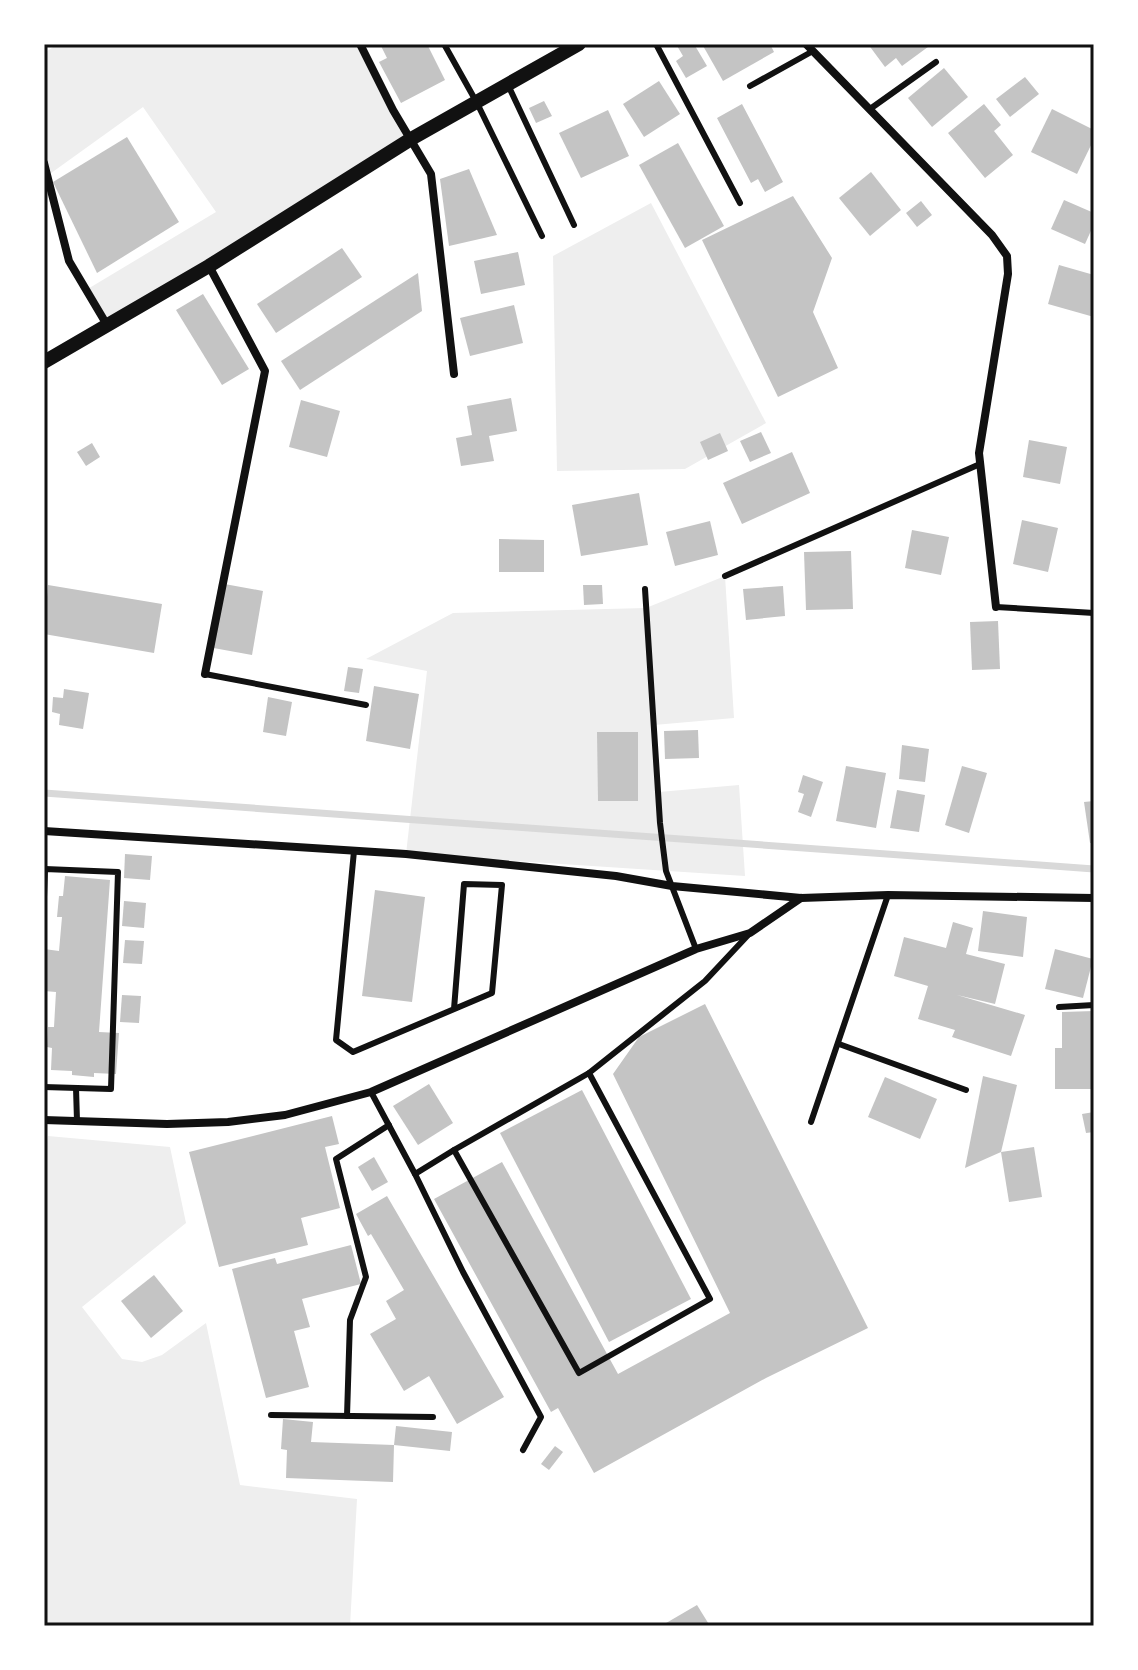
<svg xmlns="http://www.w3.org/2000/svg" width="1138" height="1670" font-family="'IBM Plex Sans',sans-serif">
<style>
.green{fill:#eee}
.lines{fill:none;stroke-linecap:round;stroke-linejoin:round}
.stream{stroke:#d9d9d9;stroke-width:7}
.building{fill:#c4c4c4}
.service{stroke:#111;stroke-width:6}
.minor{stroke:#111;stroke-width:8}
.tertiary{stroke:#111;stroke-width:14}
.neatline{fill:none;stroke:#111;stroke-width:3}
</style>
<rect width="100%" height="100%" fill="#fff"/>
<g class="green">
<path d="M58,44H360L411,139L107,325L86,290L216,212L143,107L47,176L44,163V53Z"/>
<path d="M651,203L766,423L685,469L557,471L553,256Z"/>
<path d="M725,576L734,718L654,725L659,792L739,785L745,876L406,854L427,671L366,659L453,613L646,608Z"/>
<path d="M48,1136L170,1147L186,1223L82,1307L122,1359L142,1362L162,1355L206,1323L240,1485L357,1499L350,1626H44V1161Z"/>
</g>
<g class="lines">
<path class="stream" d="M44,793L1094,869"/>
</g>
<g class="building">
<path d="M380,44H427L445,80L401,103L379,62L387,58Z"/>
<path d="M676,44H694L707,66L686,78L676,61L683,56Z"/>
<path d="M702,44H770L774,52L723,81Z"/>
<path d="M868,44H932L902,66L896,58L885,67Z"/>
<path d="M944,68L968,97L932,127L908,98Z"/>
<path d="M1025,77L1039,94L1010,117L996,99Z"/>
<path d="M659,81L680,114L644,137L623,104Z"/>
<path d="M544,101L552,116L536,123L529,108Z"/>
<path d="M742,104L783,182L765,192L758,179L751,183L717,118Z"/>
<path d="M984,104L1001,125L994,131L1013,155L985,178L948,133Z"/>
<path d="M1052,109L1094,130V139L1077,174L1031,152Z"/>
<path d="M608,110L629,156L581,178L559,133Z"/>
<path d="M127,137L179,222L97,273L53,182Z"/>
<path d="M678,143L724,226L685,248L639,165Z"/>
<path d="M469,169L497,235L449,246L440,179Z"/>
<path d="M871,172L901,210L870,236L839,198Z"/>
<path d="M793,196L832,258L813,312L838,368L778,397L702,240Z"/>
<path d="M1064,200L1094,213V224L1085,244L1051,229Z"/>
<path d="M921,201L932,215L917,227L906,213Z"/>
<path d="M342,248L362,277L276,333L257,304Z"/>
<path d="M518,252L525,285L481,294L474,261Z"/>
<path d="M1059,265L1094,275V317L1048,304Z"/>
<path d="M418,273L422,311L300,390L281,361Z"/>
<path d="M203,294L249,369L222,385L176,310Z"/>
<path d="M514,305L523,343L470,356L460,318Z"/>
<path d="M511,398L517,431L489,436L494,461L461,466L456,438L472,435L467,406Z"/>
<path d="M301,400L340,411L327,457L289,447Z"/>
<path d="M761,432L771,453L750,462L740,441Z"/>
<path d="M720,433L728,451L708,460L700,442Z"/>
<path d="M1029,440L1067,447L1060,484L1023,477Z"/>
<path d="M92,443L100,457L86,466L77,452Z"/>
<path d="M792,452L810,493L742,524L723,483Z"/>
<path d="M639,493L648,545L581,556L572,505Z"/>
<path d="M1022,520L1058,528L1048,572L1013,564Z"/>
<path d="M710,521L718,555L675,566L666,532Z"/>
<path d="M912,530L949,537L941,575L905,568Z"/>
<path d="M499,539L544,540V572H499Z"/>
<path d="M851,551L853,609L806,610L804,552Z"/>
<path d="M219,583L263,591L252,655L208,647Z"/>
<path d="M48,585L162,604L154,653L44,634Z"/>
<path d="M583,585H602L603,604L584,605Z"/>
<path d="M783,586L785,616L746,620L743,589Z"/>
<path d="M998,621L1000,669L972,670L970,622Z"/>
<path d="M348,667L363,669L359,693L344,691Z"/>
<path d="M374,686L419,694L410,749L366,741Z"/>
<path d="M64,689L89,693L83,729L59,725L60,714L52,712L53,697L63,698Z"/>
<path d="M268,697L292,702L286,736L263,732Z"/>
<path d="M698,730L699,758L665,759L664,731Z"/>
<path d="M597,732H638V801H598Z"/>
<path d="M902,745L929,749L925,782L899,779Z"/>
<path d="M846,766L886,773L876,828L836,821Z"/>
<path d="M962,766L987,773L969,833L945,825Z"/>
<path d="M803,775L823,782L811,817L798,812L804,794L798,792Z"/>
<path d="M897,790L925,795L919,832L890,828Z"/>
<path d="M1094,801V843H1090L1084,802Z"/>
<path d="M125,854L152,856L150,880L124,878Z"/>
<path d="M65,876L110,880L99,1032L119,1033L116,1074L94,1073V1077L72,1075V1071L51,1070L52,1048L47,1047L48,1027H54L56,992L44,991V949L59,951L62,917H57L59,896H63Z"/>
<path d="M375,890L425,897L412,1002L362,996Z"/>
<path d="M124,901L146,903L144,928L122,926Z"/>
<path d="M983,911L1027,917L1023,957L978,951Z"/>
<path d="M953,922L973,928L966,954L1005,964L995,1004L957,995L1025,1015L1011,1056L952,1037L955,1030L918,1019L928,986L894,976L904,937L946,948Z"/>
<path d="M125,940L144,941L142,964L123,963Z"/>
<path d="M1055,949L1093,959L1083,998L1045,989Z"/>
<path d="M122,995L141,996L139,1023L120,1022Z"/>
<path d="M705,1004L868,1328L766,1378L594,1473L558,1408L551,1412L434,1199L502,1162L618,1374L730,1313L613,1074L639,1037Z"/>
<path d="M1094,1011V1089H1055V1048H1062V1012Z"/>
<path d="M983,1076L1017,1085L1001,1152L965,1168Z"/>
<path d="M885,1077L937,1099L920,1139L868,1117Z"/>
<path d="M429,1084L453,1123L418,1145L393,1106Z"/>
<path d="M582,1090L691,1299L609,1342L500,1133Z"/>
<path d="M1094,1112V1132L1086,1133L1082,1114Z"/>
<path d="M332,1116L339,1144L325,1147L340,1208L301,1218L308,1245L219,1267L189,1152Z"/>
<path d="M1034,1147L1042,1197L1009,1202L1001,1152Z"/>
<path d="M374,1157L388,1182L372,1191L358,1167Z"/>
<path d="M387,1196L504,1397L457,1424L429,1376L404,1391L370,1334L396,1319L386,1301L404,1290L371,1234L368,1236L356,1214Z"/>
<path d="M351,1245L361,1284L302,1299L310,1327L294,1331L309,1387L266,1398L232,1269L275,1258L277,1264Z"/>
<path d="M154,1275L183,1311L151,1338L121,1301Z"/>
<path d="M283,1419L313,1422L311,1442L394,1445L396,1426L452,1432L450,1451L394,1445L393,1482L286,1478L287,1450L281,1449Z"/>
<path d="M555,1446L563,1452L549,1470L541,1464Z"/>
<path d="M697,1605L710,1626H661Z"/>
</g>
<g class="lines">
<g class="service">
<path d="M444,44L477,103L542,236"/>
<path d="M656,44L740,203"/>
<path d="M508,85L574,225"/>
<path d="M750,86L813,51"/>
<path d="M870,109L936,62"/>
<path d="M725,576L980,464"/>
<path d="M645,589L660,823L666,871L696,949"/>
<path d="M996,607L1094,613"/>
<path d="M205,674L366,705"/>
<path d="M354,851L336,1040L353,1052L492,993L502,885L464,884L454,1009"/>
<path d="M44,897L45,869L118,872L111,1089L44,1087"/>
<path d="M1059,1007L1094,1005"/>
<path d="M839,1044L966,1090"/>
<path d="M76,1088L77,1121"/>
<path d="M371,1092L415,1174L463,1272L541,1417L523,1450"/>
<path d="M811,1122L888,895"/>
<path d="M454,1150L589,1073"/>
<path d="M415,1174L454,1150L579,1373L710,1299L589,1073L705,981L750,933"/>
<path d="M271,1415L433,1417"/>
<path d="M347,1416L350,1320L366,1277L336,1159L389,1125"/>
</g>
<g class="minor">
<path d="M360,44L393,110L431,174L454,374"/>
<path d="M806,44L992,235L1007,256L1008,274L979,453L996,607"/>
<path d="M44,163L69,261L107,325"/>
<path d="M205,674L265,371L209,266"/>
<path d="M44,831L406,854L616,876L672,886L801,898L888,895L1094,898"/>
<path d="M44,1120L167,1124L228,1122L285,1115L371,1092L696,949L750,933L801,898"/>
</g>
<path class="tertiary" d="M44,362L209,266L411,139L579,44"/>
</g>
<rect width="1138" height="1670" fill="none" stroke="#ffffff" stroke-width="92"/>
<rect x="46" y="46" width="1046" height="1578" class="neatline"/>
</svg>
